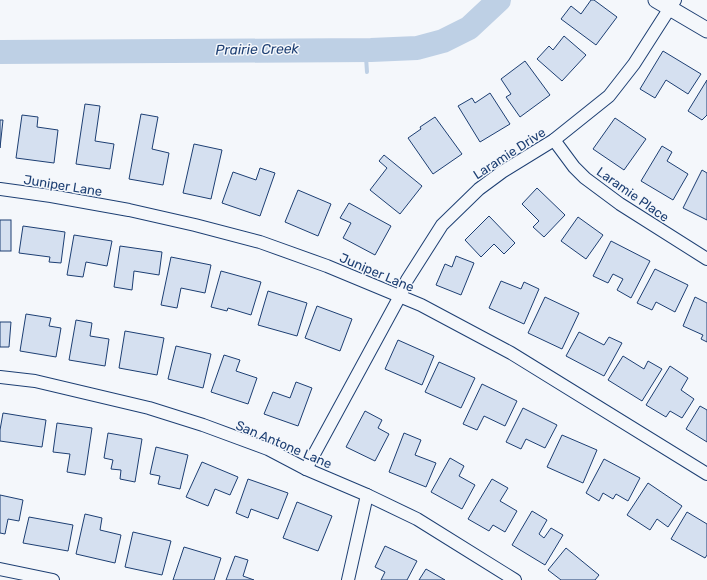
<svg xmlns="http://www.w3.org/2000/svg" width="707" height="580" font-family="Rubik,sans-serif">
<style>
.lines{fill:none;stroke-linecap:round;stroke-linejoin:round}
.stream{stroke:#bed0e5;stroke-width:4}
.river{stroke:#bed0e5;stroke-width:24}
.building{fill:#d5e0f0;stroke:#1d3f73}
.minor-casing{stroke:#1d3f73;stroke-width:14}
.tertiary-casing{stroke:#1d3f73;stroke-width:17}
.minor{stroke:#f4f7fb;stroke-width:12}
.tertiary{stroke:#f4f7fb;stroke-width:15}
.labels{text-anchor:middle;stroke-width:3;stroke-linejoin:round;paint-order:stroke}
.street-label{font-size:13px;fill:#1d3f73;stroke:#f4f7fb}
.water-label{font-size:14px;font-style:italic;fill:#1d3f73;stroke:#f4f7fb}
</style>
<rect width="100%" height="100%" fill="#f4f7fb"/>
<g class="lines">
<path class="stream" d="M367,50L366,57L367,72"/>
<path class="river" d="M0,52L371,50L417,48L443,41L469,28L499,0"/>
</g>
<g class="building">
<path d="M591,0H594L617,17L596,45L561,19L571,6L581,14Z"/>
<path d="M564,36L586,55L562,81L537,59L549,46L553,50Z"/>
<path d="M663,51L701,74L688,94L666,80L655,98L640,89Z"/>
<path d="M525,61L550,95L520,117L506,97L511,94L501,79Z"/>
<path d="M707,80V115L702,120L688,111Z"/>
<path d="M490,93L510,124L480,142L458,106L472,98L475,103Z"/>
<path d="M85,104L100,106L95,141L114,144L110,169L76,164Z"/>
<path d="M141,114L158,117L152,149L169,153L163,185L129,179Z"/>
<path d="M22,115L38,117L37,127L58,130L54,163L16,158Z"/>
<path d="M435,117L462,154L433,174L408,138L421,129L420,127Z"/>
<path d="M615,118L646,139L624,170L593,149Z"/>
<path d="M0,120H3L0,148Z"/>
<path d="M194,144L222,150L211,199L183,193Z"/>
<path d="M662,146L672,152L667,161L688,174L673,200L641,181Z"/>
<path d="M384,155L422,186L400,214L370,190L387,168L379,161Z"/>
<path d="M260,168L275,173L260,216L222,203L233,172L256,180Z"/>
<path d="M702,170L707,173V220L683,208Z"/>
<path d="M537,188L565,215L544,237L533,227L539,221L522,204Z"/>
<path d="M298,190L331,204L318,236L285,222Z"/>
<path d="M349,203L391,226L375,255L343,238L351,223L340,218Z"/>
<path d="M489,216L515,243L504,254L494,244L481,257L465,240Z"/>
<path d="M578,217L603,235L586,259L561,241Z"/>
<rect x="0" y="220" width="11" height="31"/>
<path d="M23,226L65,232L61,263L49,262L50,257L19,253Z"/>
<path d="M74,235L112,241L107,266L86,262L83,277L67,275Z"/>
<path d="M611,241L650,261L631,298L617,290L623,279L613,274L608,283L593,276Z"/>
<path d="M120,246L162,252L159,275L134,271L132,290L114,287Z"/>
<path d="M456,256L474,263L461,295L436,285L445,264L452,267Z"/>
<path d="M171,257L211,265L205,293L181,288L177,308L161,305Z"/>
<path d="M655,269L688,285L675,312L656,302L652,310L637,303Z"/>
<path d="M221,271L261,282L251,315L228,308L227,311L211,307Z"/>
<path d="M501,281L521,289L524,282L539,289L524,324L489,308Z"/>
<path d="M268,291L307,303L297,336L258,325Z"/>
<path d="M545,297L579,313L562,349L528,333Z"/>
<path d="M695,297L707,303V342L701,339L703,335L683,326Z"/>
<path d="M317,306L352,319L340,351L305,338Z"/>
<path d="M26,314L51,318L49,326L61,328L56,357L20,351Z"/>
<path d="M76,320L92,323L90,336L109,339L105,366L69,360Z"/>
<path d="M0,322H11L9,347H0Z"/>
<path d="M125,331L164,338L157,375L119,368Z"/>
<path d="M579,332L604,345L609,337L622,343L604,376L566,356Z"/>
<path d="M398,340L434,356L422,385L385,369Z"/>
<path d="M176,346L211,354L203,388L168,379Z"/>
<path d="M224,355L240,360L236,371L257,378L248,404L211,392Z"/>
<path d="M623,356L644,369L648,361L662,369L642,401L608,380Z"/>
<path d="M439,362L475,378L461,408L425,392Z"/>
<path d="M670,366L688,378L681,390L694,399L682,418L670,411L666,417L646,405Z"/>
<path d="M296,382L312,388L298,426L264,414L273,392L290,398Z"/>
<path d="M482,384L517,401L505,426L484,416L477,430L463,424Z"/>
<path d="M700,406L707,410V442L686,429Z"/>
<path d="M523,408L557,425L545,448L526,439L521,449L506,442Z"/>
<path d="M365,411L382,420L378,428L389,434L375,461L346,447Z"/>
<path d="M3,413L46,420L42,447L0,441V430Z"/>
<path d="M57,423L92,428L85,475L67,472L70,454L53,452Z"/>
<path d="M108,433L142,439L135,482L120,479L121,470L111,469L113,460L104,458Z"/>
<path d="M404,433L421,440L415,455L436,463L426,487L389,472Z"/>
<path d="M562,435L597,450L583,483L547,467Z"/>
<path d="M156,447L188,455L180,489L158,484L160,476L150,474Z"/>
<path d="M450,458L464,466L459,476L475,485L462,509L431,492Z"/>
<path d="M604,459L640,478L628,501L616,494L613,499L603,493L599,501L586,493Z"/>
<path d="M202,462L238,477L230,495L215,489L208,506L186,497Z"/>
<path d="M248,479L288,493L278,519L251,509L248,518L236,513Z"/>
<path d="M492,479L508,488L500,501L517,511L505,532L493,525L489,531L468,519Z"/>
<path d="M648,483L682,506L668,527L657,519L650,530L627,515Z"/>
<path d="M0,495L23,500L19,521L8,519L5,534L0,533Z"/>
<path d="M297,502L332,516L318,551L283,538Z"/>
<path d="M532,511L547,520L539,534L544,538L551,528L563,535L545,565L512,545Z"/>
<path d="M687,512L707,524V555L705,558L671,539Z"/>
<path d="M85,514L102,518L100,530L121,535L115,563L76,554Z"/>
<path d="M29,517L73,525L68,551L23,543Z"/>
<path d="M133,532L171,541L162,575L125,567Z"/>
<path d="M385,546L417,561L407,580H381L385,572L375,567Z"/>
<path d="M184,547L221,558L214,580H173Z"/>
<path d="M566,548L599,575L595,580H561L548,570Z"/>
<path d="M235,556L248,560L243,576L254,580H226Z"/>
<path d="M426,569L445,580H419Z"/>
</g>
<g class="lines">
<defs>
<g id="minor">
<path d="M554,140L574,167L585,178L620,204L707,259"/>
<path d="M0,189L51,196L129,210L195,225L260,242L327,266L421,305L511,353L707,474"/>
<path d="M0,377L35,381L149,408L203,425L268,449L306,469L367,495L417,519L515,580"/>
<path d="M306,469L400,296L407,280L442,225L479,189L502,172L554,140L609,96L634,64L675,0"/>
<path d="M0,569L53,580"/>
<path d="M348,580L367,495"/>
</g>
<path id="tertiary" d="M656,0L707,30"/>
</defs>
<use href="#minor" class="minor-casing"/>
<use href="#tertiary" class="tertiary-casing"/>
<use href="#minor" class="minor"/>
<use href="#tertiary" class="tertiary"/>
</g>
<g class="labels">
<g class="street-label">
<text transform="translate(509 153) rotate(-33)" y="5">Laramie Drive</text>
<text transform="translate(63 185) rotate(9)" y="5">Juniper Lane</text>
<text transform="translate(633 194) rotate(35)" y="5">Laramie Place</text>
<text transform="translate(377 272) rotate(23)" y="5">Juniper Lane</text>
<text transform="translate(284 444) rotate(23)" y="5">San Antone Lane</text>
</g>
<g class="water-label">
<text transform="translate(257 49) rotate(-1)" y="5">Prairie Creek</text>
</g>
</g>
</svg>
